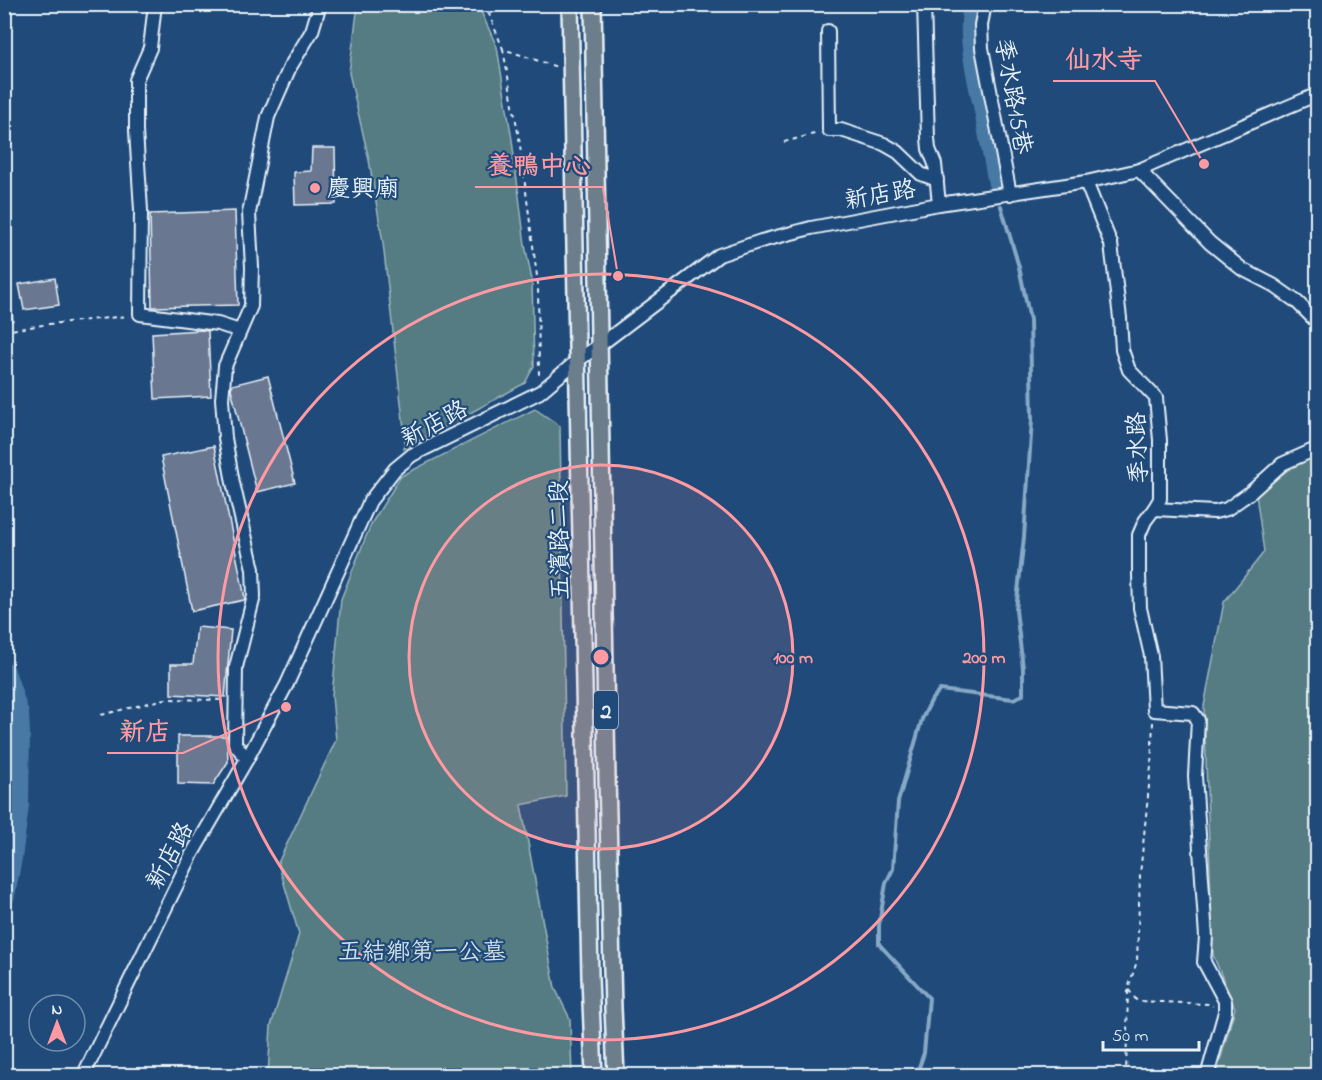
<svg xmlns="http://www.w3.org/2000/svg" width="1322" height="1080" font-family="'Indie Flower','LXGW WenKai TC',sans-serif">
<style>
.green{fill:#557c82;stroke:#9eb6bd;stroke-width:1.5}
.water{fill:#4779a4;stroke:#87a9c6;stroke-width:1.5}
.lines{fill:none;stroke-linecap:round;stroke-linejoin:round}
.shore{stroke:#a8c1d6;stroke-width:1.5}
.stream{stroke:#87a9c6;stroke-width:4}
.canal{stroke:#4779a4;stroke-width:14}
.river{stroke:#4779a4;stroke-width:22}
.building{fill:#6b7791;stroke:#e8f1f8;stroke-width:1.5}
.minor-casing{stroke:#e8f1f8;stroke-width:16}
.major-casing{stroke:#e8f1f8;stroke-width:20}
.path{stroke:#e8f1f8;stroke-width:2;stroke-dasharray:4.5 4.5;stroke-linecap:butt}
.minor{stroke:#1f4a7a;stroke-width:12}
.major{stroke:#6c7d8b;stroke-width:15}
.ring{fill:none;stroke:#ff9aa2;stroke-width:3}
.poi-dot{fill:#ff9aa2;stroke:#1f4a7a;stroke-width:2}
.labels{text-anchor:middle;stroke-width:4.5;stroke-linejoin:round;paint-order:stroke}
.shield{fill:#1f4a7a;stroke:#acbfd2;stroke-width:1.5}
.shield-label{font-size:22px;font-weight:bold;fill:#e8f1f8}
.street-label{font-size:24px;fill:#e8f1f8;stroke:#1f4a7a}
.poi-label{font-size:24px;fill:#e8f1f8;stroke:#1f4a7a;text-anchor:start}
.park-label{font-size:24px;fill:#d2dfe6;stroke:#1f4a7a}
.centre{fill:#ff9aa2;stroke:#1f4a7a;stroke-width:3}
.ring-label{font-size:18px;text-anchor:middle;font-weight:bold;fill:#ff9aa2;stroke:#1f4a7a;stroke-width:4.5;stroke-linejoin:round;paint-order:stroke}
.leader{fill:none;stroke:#ff9aa2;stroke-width:2}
.callout-dot{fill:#ff9aa2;stroke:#1f4a7a;stroke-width:2}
.callout-label{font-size:26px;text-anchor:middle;font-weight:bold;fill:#ff9aa2;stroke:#1f4a7a;stroke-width:4.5;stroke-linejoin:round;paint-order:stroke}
</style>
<rect width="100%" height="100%" fill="#1f4a7a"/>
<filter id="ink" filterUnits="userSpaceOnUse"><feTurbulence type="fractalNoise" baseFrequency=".0167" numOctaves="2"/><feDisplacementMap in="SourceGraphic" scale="12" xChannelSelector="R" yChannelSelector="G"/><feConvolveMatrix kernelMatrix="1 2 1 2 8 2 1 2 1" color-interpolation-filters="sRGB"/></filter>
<g filter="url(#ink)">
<g class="green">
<path d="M358,5H478L497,47L512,140L525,245L532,280L534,366L525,383L404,449L405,438L383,243L369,160L349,73Z"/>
<path d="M535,409L560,426L566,796L521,805L555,988L570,1019L572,1075H268L271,1026L299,934L278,863L336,740L332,696L341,599L371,524L401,476Z"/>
<path d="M1317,457V1075H1216L1235,1008L1213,955L1204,706L1224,602L1264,552L1256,494L1300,461Z"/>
</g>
<path class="water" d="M5,673L18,714L19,733L18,805L11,858L5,893Z"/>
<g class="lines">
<g class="shore">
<path d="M4,691C14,718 13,741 13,769C12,800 11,831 4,862"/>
<path d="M4,717L6,734L4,807"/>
</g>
<g class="stream">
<path d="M4,270L12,320"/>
<path d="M916,1076L924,1053L929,998L879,944V925L886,883L893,869L898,802L922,719L932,699L940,690L1013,699L1023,695V668L1016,610L1024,537L1032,420L1030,320L1019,267L1001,206"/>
</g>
<path class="canal" d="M971,4C962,30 974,79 980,106C985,132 990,158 995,184"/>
<path class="river" d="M4,672L18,714L19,733L18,805L11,858L4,895"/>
</g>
<g class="building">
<path d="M312,148H335L336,204L295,205L294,172L311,171Z"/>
<path d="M235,211L238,305L152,307L150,214Z"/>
<path d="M55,278L59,305L24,310L19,284Z"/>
<path d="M202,330L208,331L211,396L155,399L152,333Z"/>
<path d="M268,376L295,483L257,492L231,389L232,385Z"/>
<path d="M214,446L245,598L244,600L192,611L161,457Z"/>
<path d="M197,627L231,630L225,697L171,694V664H193Z"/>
<path d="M178,736H227L228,762L213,785L178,784Z"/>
</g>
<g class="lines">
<defs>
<g id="minor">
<path d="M155,4L150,48L136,80V131L141,210L140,314L218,324L240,331"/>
<path d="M924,4L928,138L929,149L935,164L939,204"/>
<path d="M985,4L981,25L982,48L1010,194"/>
<path d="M828,31L829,130H841L884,144L898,152L921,174L937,180"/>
<path d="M1139,170L1210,243L1242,269L1273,285L1297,302L1318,323"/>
<path d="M1086,182L1111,244L1120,318L1122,350L1129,370L1156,398L1160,440V499L1154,509L1215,512L1227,509L1251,492L1282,464L1318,448"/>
<path d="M1154,509L1145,521L1139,535V574L1140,608L1151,656L1154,710L1193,713L1198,720L1195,776L1206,937L1204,962L1225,1001V1012L1207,1076"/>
<path d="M247,759L235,744L236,667L254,596L253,569L233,483L225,438L222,399L225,366L251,306L252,267L249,213L268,117L290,67L312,31L320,4"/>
<path d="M83,1076L192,854L247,759L287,684L370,501L395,469L412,455L540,392L578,360L600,345L719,255L761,241L811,228L939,204L1086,182L1139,170L1318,94"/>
</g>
<g id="major">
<path d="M570,4L590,977L594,1076"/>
<path d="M593,4L607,778L613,1008L616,1076"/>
</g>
</defs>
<use href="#minor" class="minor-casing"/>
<use href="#major" class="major-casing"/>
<g class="path">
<path d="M485,4L503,49L557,67"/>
<path d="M503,49L519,138L538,284L539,377"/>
<path d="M784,142L818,133"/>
<path d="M4,333L11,330L49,324L128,316"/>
<path d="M101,715L165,699L224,700"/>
<path d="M1153,722L1151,766L1140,875L1137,961L1128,989L1137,1001L1208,1004L1213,1006"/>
<path d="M1126,1076L1128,989"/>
</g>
<use href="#minor" class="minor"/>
<use href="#major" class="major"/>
</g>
</g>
<circle cx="601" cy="657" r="192" fill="#ff9aa2" fill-opacity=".12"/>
<g class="ring">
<circle cx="601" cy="657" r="192"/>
<circle cx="601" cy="657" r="383"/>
</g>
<circle class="poi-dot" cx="315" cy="188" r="6"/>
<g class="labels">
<rect class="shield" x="594" y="691" width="24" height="38" rx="4.5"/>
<g class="shield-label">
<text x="606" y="718">2</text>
</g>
<g class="street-label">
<text transform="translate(1014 96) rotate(80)" y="8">季水路15巷</text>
<text transform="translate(880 194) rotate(-10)" y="8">新店路</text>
<text transform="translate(434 423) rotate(-28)" y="8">新店路</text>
<text transform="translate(1137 448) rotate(-92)" y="8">季水路</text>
<text transform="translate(559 540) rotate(-91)" y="8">五濱路二段</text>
<text transform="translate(169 855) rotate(-62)" y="8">新店路</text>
</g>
<g class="poi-label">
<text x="327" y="196">慶興廟</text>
</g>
<g class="park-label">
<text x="422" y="959">五結鄉第一公墓</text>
</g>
</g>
<circle cx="601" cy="657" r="9" class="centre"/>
<g class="ring-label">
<text x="793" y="663">100 m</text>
<text x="984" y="663">200 m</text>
</g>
<path class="leader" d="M1204 164L1155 81H1053M618 276L603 187H475M286 707L183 753H107"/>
<g class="callout-dot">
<circle cx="1204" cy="164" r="6"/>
<circle cx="618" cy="276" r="6"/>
<circle cx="286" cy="707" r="6"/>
</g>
<g class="callout-label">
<text x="1104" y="68">仙水寺</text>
<text x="539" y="174">養鴨中心</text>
<text x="145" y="740">新店</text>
</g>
<rect width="1322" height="1080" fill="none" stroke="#1f4a7a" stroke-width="24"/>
<rect x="12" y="12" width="1298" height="1056" fill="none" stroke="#e8f1f8" stroke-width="2" filter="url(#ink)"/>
<g transform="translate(57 1023)"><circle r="28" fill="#1f4a7a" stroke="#6f8dac" stroke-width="1.5"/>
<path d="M0-4.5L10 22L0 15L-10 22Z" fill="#ff9aa2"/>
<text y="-9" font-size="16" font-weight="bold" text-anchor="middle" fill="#e8f1f8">N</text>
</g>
<path d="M1103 1041v9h96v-9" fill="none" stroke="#e8f1f8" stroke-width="3"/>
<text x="1112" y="1041" font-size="18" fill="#e8f1f8" stroke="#1f4a7a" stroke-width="4.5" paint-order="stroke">50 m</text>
</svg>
